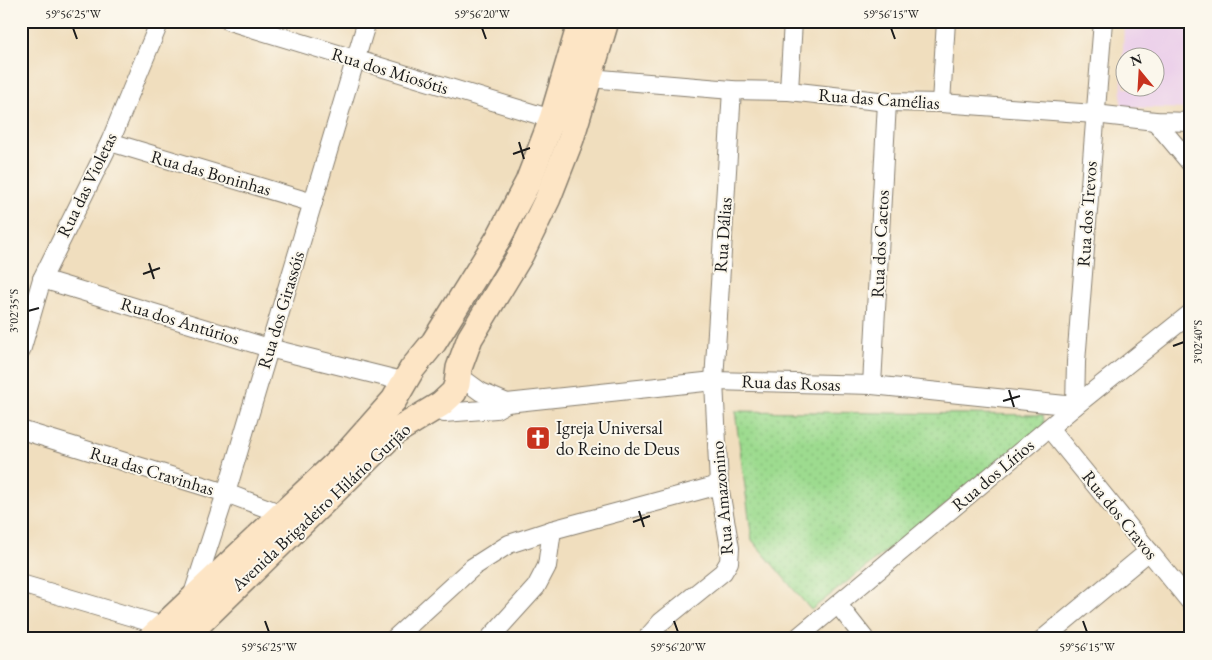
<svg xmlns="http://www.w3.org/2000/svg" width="1212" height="660" font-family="'EB Garamond',serif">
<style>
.built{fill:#ecd1ea;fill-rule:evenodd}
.park{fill:url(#park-dots);stroke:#5c7c56}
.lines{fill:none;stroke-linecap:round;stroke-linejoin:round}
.street-casing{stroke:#867d6d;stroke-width:20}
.secondary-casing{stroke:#867d6d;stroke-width:28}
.street{stroke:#fff;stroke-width:18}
.secondary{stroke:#fde5c5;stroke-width:25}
.ticks{fill:none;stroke:#1c1c1c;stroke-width:2}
.labels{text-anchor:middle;stroke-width:4;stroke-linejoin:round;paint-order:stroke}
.street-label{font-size:18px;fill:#1c1c1c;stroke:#fbf7ec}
.poi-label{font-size:18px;fill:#1c1c1c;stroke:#fbf7ec;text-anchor:start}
.neatline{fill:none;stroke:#1c1c1c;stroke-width:2}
.ticks-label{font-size:12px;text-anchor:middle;fill:#1c1c1c}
</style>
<defs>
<pattern id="park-dots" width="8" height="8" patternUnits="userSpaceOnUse" patternTransform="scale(1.25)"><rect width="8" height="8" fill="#9ddb8f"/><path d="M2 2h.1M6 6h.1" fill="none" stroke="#87bb7b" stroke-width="1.8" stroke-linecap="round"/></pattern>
</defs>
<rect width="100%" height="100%" fill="#fbf7ec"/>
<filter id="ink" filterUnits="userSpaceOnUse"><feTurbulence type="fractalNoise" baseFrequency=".02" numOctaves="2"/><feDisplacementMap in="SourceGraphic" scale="10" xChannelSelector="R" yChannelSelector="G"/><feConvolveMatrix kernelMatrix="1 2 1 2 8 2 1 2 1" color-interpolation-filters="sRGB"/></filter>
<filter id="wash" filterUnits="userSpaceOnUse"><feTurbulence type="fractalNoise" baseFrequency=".0096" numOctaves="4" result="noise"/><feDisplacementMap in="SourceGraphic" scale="20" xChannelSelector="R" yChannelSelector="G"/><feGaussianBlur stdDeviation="1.12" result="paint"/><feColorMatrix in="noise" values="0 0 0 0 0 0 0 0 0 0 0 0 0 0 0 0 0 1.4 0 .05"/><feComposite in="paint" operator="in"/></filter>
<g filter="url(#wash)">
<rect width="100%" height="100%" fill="#f0debe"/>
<path class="built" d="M1124,21H1191V109L1121,107ZM1124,58H1154V88H1124Z"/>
<path class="park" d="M735,411L1043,415L1045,427L811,610L752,540Z"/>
</g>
<g filter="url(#ink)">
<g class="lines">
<defs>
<g id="street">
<path d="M229,21L552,119"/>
<path d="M580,75L589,78L732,90L789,91L887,102L941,103L1095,114L1155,121L1191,122"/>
<path d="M789,91L793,21"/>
<path d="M941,103L946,21"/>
<path d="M1155,121L1191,164"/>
<path d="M110,142L313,203"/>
<path d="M42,279L269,348L406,382"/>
<path d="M21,351L42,279L110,142L160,21"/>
<path d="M459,376L481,392L507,403"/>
<path d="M872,385L887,102"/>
<path d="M433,408L444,413L496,409L507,403L714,381L872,385L1075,406L1076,362L1103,21"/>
<path d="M1049,428L1191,603"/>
<path d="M21,430L226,493L282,514"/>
<path d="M21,584L163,626"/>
<path d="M192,597L226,493L367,21"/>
<path d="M839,606L865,639"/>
<path d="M394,639L473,567L509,544L552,530L719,485"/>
<path d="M489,639L536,587L547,566L552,530"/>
<path d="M646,639L661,622L723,572L729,562L730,548L719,485L714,381L732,90"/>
<path d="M796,639L1075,406L1191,313"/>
<path d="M1043,639L1149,551"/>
</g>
<g id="secondary">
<path d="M150,639L348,452L394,400L412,369L434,342L498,239L528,182L552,119L581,21"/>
<path d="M183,639L395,432L441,404L454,392L457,384L459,368L470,338L521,254L548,198L571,139L606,21"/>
</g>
</defs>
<use href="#street" class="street-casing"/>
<use href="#secondary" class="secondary-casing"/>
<use href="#street" class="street"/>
<use href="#secondary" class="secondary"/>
</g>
</g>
<path class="ticks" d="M73,28L77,39M482,28L486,39M891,28L895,39M519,142L524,159M513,154L530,148M149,263L154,279M143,274L160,268M28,311L39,308M1173,346L1184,342M1009,390L1014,407M1003,401L1020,396M639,511L644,527M633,522L650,516M265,621L269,632M674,621L678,632M1083,621L1087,632"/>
<defs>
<symbol id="church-square" viewBox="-11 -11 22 22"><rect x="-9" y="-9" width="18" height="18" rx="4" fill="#c8321e" stroke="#fbf7ec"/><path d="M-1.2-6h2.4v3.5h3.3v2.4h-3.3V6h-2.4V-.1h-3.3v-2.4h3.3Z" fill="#fff"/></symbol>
</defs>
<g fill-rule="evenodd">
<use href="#church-square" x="524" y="424" width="28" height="28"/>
</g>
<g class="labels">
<g class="street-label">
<text transform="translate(390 71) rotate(17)" y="6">Rua dos Miosótis</text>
<text transform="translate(879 99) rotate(4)" y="6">Rua das Camélias</text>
<text transform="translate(211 173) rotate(16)" y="6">Rua das Boninhas</text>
<text transform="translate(87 185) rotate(-64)" y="6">Rua das Violetas</text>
<text transform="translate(1087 214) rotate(-86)" y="6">Rua dos Trevos</text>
<text transform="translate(723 235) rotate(-86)" y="6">Rua Dálias</text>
<text transform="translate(880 244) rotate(-87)" y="6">Rua dos Cactos</text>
<text transform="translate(281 310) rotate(-73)" y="6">Rua dos Girassóis</text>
<text transform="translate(180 321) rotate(17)" y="6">Rua dos Antúrios</text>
<text transform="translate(791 383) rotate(2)" y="6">Rua das Rosas</text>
<text transform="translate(152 471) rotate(17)" y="6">Rua das Cravinhas</text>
<text transform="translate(993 475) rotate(-40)" y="6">Rua dos Lírios</text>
<text transform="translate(722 498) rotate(-95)" y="6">Rua Amazonino</text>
<text transform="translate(321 507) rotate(-43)" y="6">Avenida Brigadeiro Hilário Gurjão</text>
<text transform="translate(1120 515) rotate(51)" y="6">Rua dos Cravos</text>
</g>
<g class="poi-label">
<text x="556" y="434">Igreja Universal<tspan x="556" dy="21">do Reino de Deus</tspan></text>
</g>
</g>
<rect width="1212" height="660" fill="none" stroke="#fbf7ec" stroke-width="55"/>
<g transform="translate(1140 72) rotate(342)"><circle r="24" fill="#fbf7ec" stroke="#a29f99"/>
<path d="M0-4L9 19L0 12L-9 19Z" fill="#c8321e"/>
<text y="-8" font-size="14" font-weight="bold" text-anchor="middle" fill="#1c1c1c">N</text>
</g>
<rect x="28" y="28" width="1156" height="604" class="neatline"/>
<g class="ticks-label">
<text x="73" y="18">59°56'25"W</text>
<text x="482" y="18">59°56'20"W</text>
<text x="891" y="18">59°56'15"W</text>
<text transform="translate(14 311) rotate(-90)" y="4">3°02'35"S</text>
<text transform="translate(1198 342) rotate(-90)" y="4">3°02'40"S</text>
<text x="269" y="651">59°56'25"W</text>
<text x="678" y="651">59°56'20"W</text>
<text x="1087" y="651">59°56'15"W</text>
</g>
</svg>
